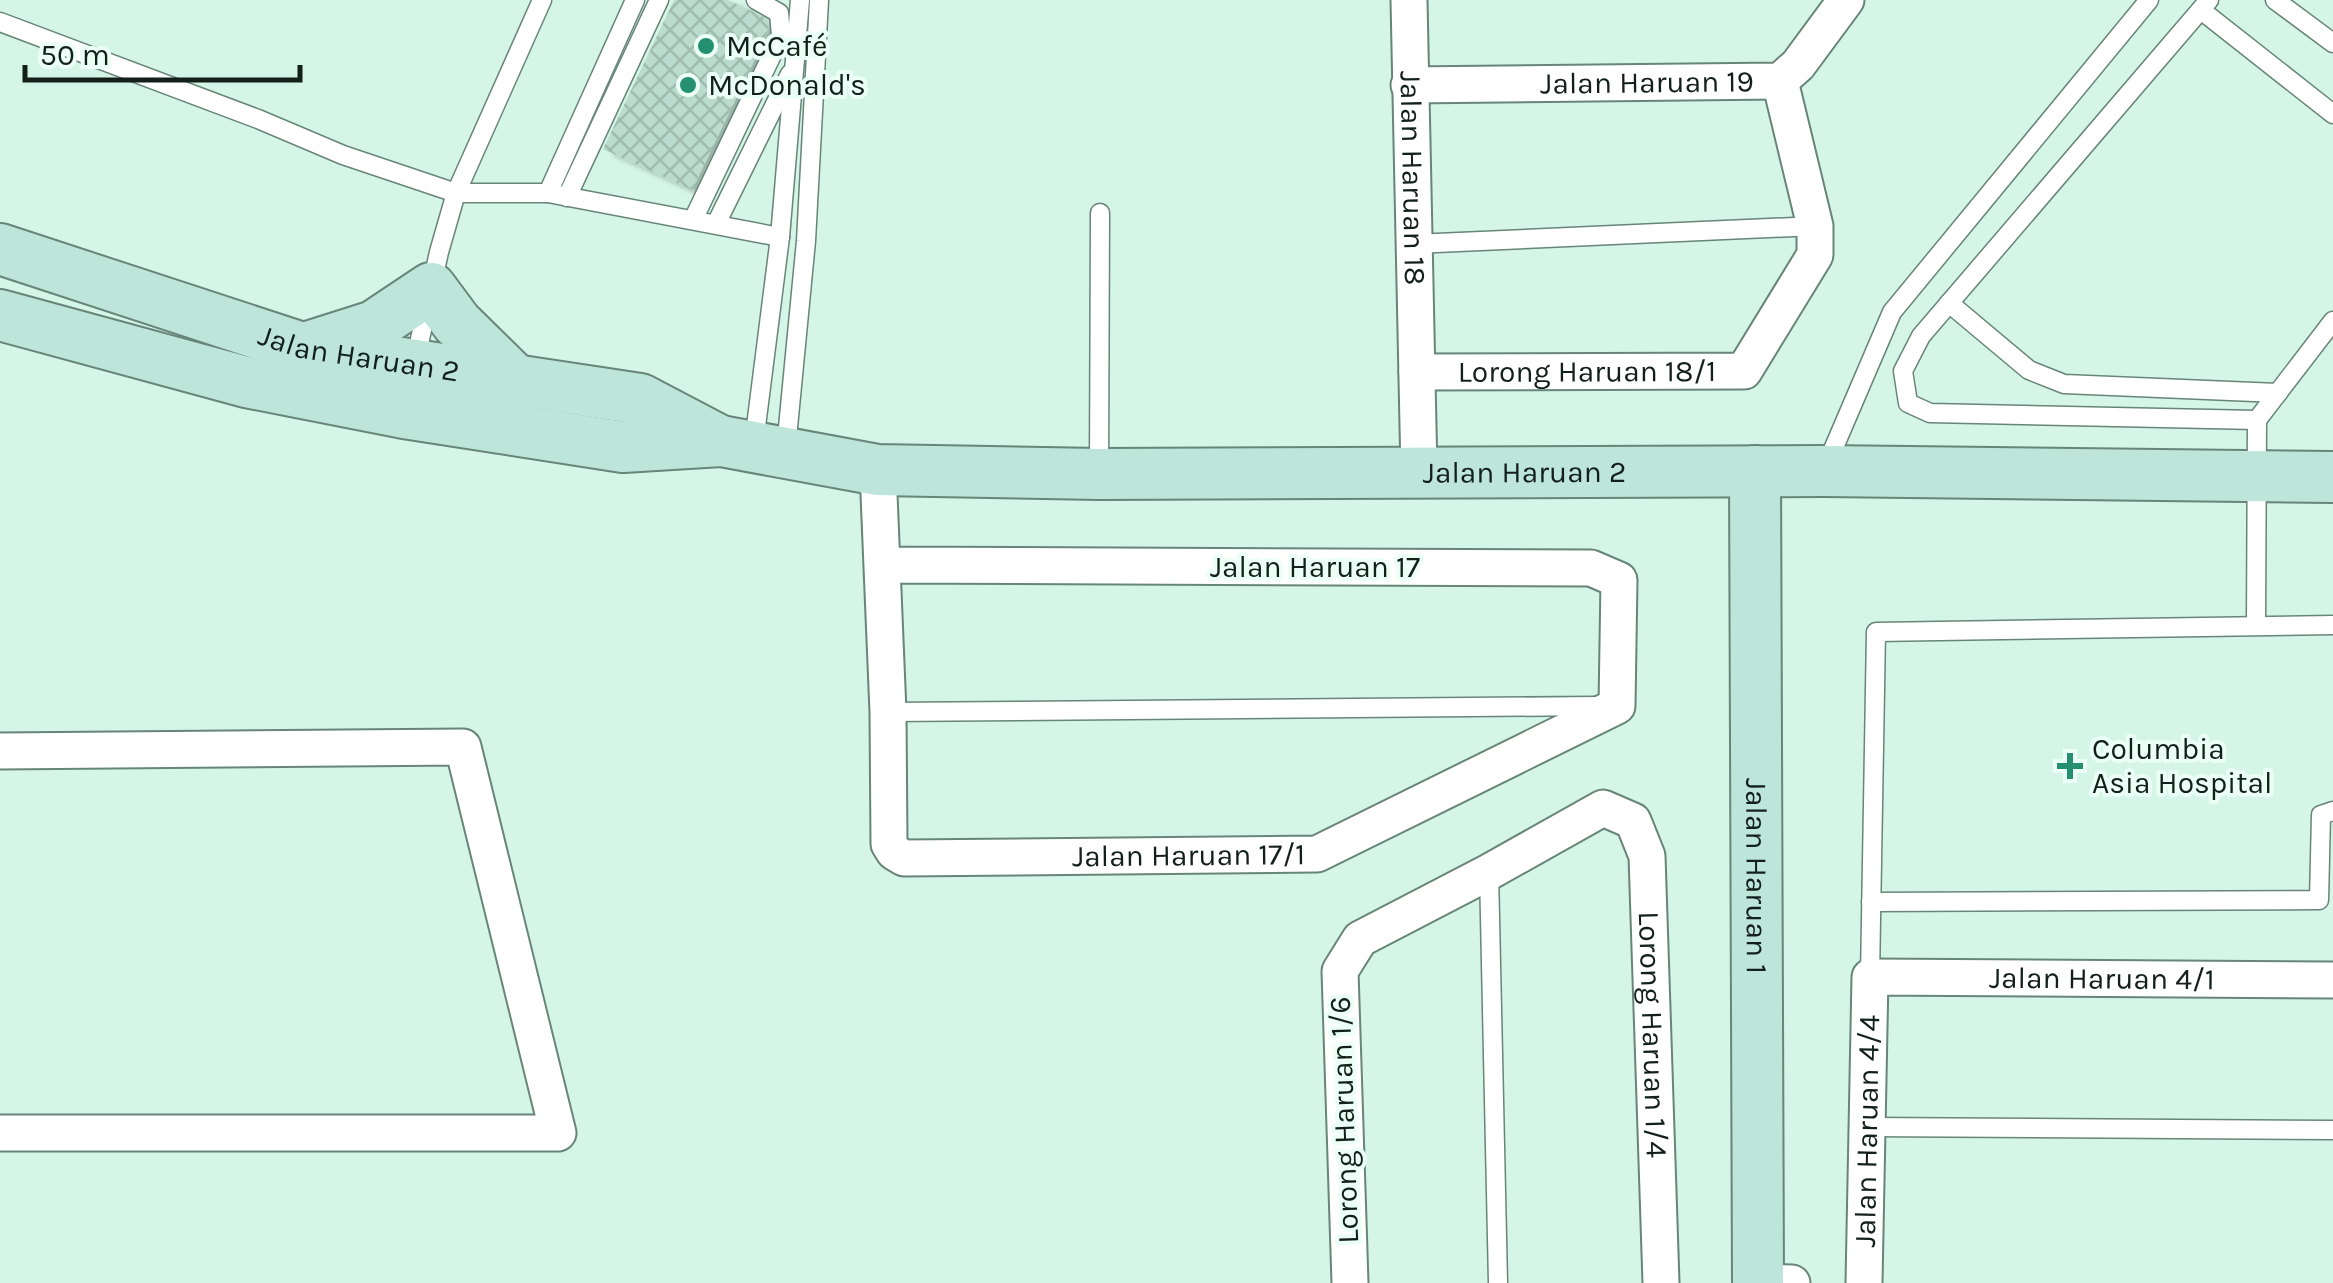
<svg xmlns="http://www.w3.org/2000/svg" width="2333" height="1283" font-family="Karla,sans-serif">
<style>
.building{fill:url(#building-cross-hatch);filter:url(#shadow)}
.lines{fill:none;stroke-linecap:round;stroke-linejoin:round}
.lane-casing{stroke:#678578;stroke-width:21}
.street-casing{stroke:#678578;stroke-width:39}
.secondary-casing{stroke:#678578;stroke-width:54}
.lane{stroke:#fff;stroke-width:18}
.street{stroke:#fff;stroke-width:35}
.secondary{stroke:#bde5da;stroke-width:50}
.poi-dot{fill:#259070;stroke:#ebfff6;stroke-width:4}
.labels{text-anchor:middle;stroke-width:8;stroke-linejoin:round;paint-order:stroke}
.poi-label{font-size:30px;fill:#121f1a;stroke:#ebfff6;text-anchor:start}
.street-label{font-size:30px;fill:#121f1a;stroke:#ebfff6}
</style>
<defs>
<pattern id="building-cross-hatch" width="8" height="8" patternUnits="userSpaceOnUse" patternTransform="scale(2.5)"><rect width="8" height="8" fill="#badbcd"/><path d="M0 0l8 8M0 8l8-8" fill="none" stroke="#9fbcaf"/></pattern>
<filter id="shadow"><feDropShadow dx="11" dy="6" stdDeviation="2.5" flood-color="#0004"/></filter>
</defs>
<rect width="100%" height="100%" fill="#d4f5e7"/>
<path class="building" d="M674,0H728L773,21L692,190L603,149Z"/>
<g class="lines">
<defs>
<g id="lane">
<path d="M2209,0L1921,336L1903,371L1908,403L1930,413L2257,420"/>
<path d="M2275,0L2333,43"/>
<path d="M2201,10L2333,114"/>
<path d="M0,22L258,119L343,155L456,193H548L780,237"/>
<path d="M548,193L635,0"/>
<path d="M567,197L659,0"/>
<path d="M693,220L781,36L779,13L756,0"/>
<path d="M716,224L790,74"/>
<path d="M1414,244L1815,226"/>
<path d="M1949,303L2029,370L2064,384L2278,393"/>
<path d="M415,362L439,252L456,193L542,0"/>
<path d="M754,442L780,237L800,0"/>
<path d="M786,448L806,241L819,0"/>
<path d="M1826,466L1892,312L2149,0"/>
<path d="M1099,472L1100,213"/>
<path d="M2256,625L2257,420L2333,321"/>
<path d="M888,712L1598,706"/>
<path d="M1489,872L1498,1283"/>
<path d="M1871,902L2319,900L2321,815L2333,811"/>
<path d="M1870,977L1876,632L2333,625"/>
<path d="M1867,1127L2333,1130"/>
</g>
<g id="street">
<path id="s1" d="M1409,0L1419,473"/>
<path id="s2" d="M1409,85L1780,81L1798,65L1846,0"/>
<path id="s3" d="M1417,372L1744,371L1815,255V226L1780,81"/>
<path id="s4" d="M878,470L888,712L889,844L894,852L904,858L1317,854L1617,706L1619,580L1591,568L883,565"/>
<path d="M0,751L463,747L558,1133H0"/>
<path d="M1758,1282L1792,1283"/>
<path id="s5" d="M1350,1283L1340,971L1360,939L1489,872L1603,808L1633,821L1647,856L1661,1283"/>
<path id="s6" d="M1864,1283L1870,977L2333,980"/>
</g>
<g id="secondary">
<path id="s7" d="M0,249L302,348L640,399L720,441"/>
<path id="s8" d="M0,315L246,382L404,413L623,447L721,441L878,470L1099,474L1824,471L2333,477"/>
<path d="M311,346L374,326L431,288L457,323L515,380"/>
<path id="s9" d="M1755,471L1758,1283"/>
</g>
</defs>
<use href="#lane" class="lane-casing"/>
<use href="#street" class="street-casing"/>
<use href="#secondary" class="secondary-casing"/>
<use href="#lane" class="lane"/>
<use href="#street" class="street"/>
<use href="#secondary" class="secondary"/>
</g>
<g class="poi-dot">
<circle cx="706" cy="46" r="10"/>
<circle cx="688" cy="85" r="10"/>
<path d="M2065 751h10v10h10v10h-10v10h-10v-10h-10v-10h10z"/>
</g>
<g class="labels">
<g class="poi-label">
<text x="726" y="56">McCafé</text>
<text x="708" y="95">McDonald's</text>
<text x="2092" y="759">Columbia<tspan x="2092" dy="34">Asia Hospital</tspan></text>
</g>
<g class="street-label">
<text dy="10" stroke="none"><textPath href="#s2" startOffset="238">Jalan Haruan 19</textPath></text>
<text dy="10" stroke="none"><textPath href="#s1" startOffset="178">Jalan Haruan 18</textPath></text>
<text dy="10" stroke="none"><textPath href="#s7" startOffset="375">Jalan Haruan 2</textPath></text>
<text dy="10" stroke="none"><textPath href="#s3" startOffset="170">Lorong Haruan 18/1</textPath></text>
<text dy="10" stroke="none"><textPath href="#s8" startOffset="1542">Jalan Haruan 2</textPath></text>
<text x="1315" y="577">Jalan Haruan 17</text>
<text dy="10" stroke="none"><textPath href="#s4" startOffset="680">Jalan Haruan 17/1</textPath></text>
<text dy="10" stroke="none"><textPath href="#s9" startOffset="405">Jalan Haruan 1</textPath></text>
<text dy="10" stroke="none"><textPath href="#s6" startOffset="538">Jalan Haruan 4/1</textPath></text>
<text dy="10" stroke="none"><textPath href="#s5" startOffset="875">Lorong Haruan 1/4</textPath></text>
<text transform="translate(1344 1120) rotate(-92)" y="10">Lorong Haruan 1/6</text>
<text dy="10" stroke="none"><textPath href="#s6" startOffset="152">Jalan Haruan 4/4</textPath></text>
</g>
</g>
<path d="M25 65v15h275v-15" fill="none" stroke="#121f1a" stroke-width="5"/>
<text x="40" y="65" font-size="30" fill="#121f1a" stroke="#ebfff6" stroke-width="8" paint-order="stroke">50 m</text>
</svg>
